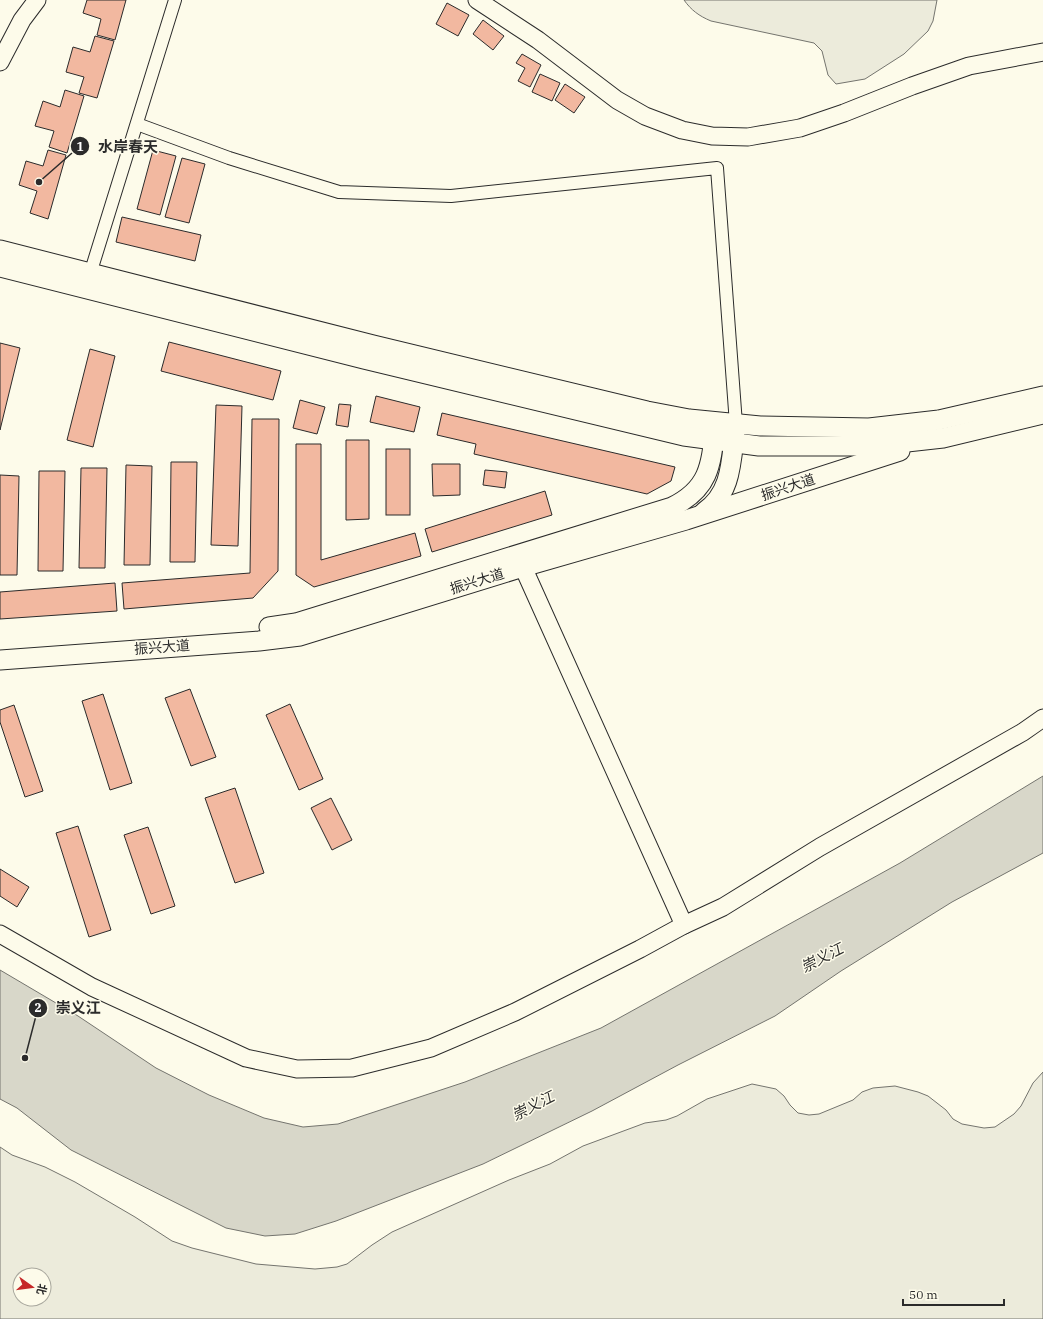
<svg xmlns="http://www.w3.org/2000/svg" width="1043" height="1319" font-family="'IBM Plex Serif','Noto Sans SC',serif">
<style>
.green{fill:#ecebdb;stroke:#74746e;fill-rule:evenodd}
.water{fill:#d8d7c9;stroke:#74746e}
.building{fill:#f2b8a0;stroke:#2b2b2b}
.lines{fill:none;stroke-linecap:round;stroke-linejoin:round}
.street-casing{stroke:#2b2b2b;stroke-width:14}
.secondary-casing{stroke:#2b2b2b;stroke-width:19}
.primary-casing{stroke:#2b2b2b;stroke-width:21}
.street{stroke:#fdfbea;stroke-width:12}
.secondary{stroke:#fdfbea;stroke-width:17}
.primary{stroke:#fdfbea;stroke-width:19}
.labels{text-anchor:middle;stroke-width:3;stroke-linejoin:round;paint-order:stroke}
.street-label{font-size:14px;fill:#2b2b2b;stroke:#fdfbea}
.water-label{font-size:15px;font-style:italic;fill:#2b2b2b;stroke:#fdfbea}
.leader{fill:none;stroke:#2b2b2b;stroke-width:1.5}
.callout-dot{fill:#2b2b2b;stroke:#fdfbea;stroke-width:1.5}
.mark-label{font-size:12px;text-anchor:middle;font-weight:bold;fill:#fff}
.callout-label{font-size:15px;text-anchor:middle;font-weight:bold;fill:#2b2b2b;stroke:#fdfbea;stroke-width:3;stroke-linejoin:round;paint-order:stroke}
</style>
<rect width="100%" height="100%" fill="#fdfbea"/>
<g class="green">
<path d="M684,0H937L933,21L928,31L904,54L865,79L836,84L828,75L822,51L814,43L711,21C699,16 691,10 684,0Z"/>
<path d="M1043,1072V1319H0V1147L12,1155L45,1167L75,1182L135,1217L172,1241L192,1248L256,1264L315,1269L337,1267L347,1264L372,1245L392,1232L509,1180L550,1164L583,1146L645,1123L666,1120L677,1116L707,1099L752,1084L776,1089L784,1096L790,1105L798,1113L809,1115L819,1114L853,1100L862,1092L873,1088L895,1086L918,1092L928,1096L946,1110L953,1119L962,1124L984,1128L995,1127L1014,1114L1021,1106L1033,1083ZM20,1275H44V1299H20Z"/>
</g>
<path class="water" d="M1043,776V853L952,902L841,971L775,1016L678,1065L592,1111L483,1164L336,1221L295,1234L265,1236L226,1228L71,1150L17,1108L0,1099V970L78,1016L156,1068L209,1095L264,1118L303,1127L338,1124L465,1082L601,1028L900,863Z"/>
<g class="building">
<path d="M87,0H126L115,40L97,35L101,19L83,13Z"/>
<path d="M447,3L469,15L458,36L436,24Z"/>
<path d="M483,20L504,36L493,50L473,34Z"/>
<path d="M95,36L114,41L97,98L79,93L84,77L66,72L73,47L90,52Z"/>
<path d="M522,54L541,65L530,87L518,81L525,68L516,63Z"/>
<path d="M540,74L560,83L552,101L532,92Z"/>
<path d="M565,84L585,97L574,113L555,100Z"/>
<path d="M65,90L84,96L67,153L49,147L54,131L35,126L43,101L60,107Z"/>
<path d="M48,150L66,155L48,219L30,213L37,191L19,185L26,161L43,166Z"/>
<path d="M153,150L176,156L160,215L137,209Z"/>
<path d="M182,158L205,164L189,223L165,217Z"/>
<path d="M122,217L201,235L195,261L116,242Z"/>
<path d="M169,342L281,371L273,400L161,371Z"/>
<path d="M0,343L20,348L0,430Z"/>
<path d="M90,349L115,356L93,447L67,440Z"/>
<path d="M376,396L420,407L414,432L370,422Z"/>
<path d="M300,400L325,407L317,434L293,428Z"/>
<path d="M339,404L351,405L348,427L336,425Z"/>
<path d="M216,405L242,406L238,546L211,545Z"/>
<path d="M442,413L675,467L671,481L647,494L474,454L476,444L437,435Z"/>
<path d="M252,419H279L278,571L253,598L124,609L122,583L250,573Z"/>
<path d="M346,440H369V519L346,520Z"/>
<path d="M296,444H321V560L415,533L421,556L314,587L296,575Z"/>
<rect x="386" y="449" width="24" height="66"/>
<path d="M171,462H197L195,562H170Z"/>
<path d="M432,464H460V495L433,496Z"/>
<path d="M126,465L152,466L150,565H124Z"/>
<path d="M81,468H107L105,568H79Z"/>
<path d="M485,470L507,472L505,488L483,485Z"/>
<path d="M39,471H65L63,571H38Z"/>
<path d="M0,475L19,476L17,575H0Z"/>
<path d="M545,491L552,515L432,552L425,529Z"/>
<path d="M115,583L117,611L0,619V592Z"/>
<path d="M190,689L216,757L191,766L165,698Z"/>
<path d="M103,694L132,783L110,790L82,701Z"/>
<path d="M290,704L323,779L299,790L266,715Z"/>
<path d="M14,705L43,791L25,797L0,722V710Z"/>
<path d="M235,788L264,873L235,883L205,798Z"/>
<path d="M331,798L352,840L332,850L311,808Z"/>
<path d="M78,826L111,930L89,937L56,833Z"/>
<path d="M148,827L175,906L151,914L124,835Z"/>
<path d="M0,869L29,887L17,907L0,896Z"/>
</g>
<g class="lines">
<defs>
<g id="street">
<path d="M137,124L229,158L339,192L451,196L717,168L736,424"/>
<path d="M90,274L175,0"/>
</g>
<g id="secondary">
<path d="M477,0L538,40L617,100L645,116L682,130L712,136L748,137L800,128L844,113L912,86L969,66L1043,52"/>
<path d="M0,62L22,20L37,0"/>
<path d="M519,554L523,567L684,925"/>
<path d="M0,934L92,987L246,1058L297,1069L352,1068L431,1048L515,1012L640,949L684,925L723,907L820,847L1023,732L1043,718"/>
</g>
<g id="primary">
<path d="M0,250L373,345L647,411L689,419L760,426L869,428L939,420L1043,396"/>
<path d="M0,267L364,359L684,436L759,446H871L943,438L1043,414"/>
<path d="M704,512C732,493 731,461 735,430"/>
<path d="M269,627L296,623L672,507C709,489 711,466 715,428"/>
<path d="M0,660L259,641L300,636L523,567L686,520L900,451"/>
</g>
</defs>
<use href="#street" class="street-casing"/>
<use href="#secondary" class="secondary-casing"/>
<use href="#primary" class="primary-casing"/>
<use href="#street" class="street"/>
<use href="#secondary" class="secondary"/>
<use href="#primary" class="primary"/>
</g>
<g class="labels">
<g class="street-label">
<text transform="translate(788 487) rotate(-18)" y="5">振兴大道</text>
<text transform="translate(477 581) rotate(-17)" y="5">振兴大道</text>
<text transform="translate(162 647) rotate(-4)" y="5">振兴大道</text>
</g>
<g class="water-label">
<text transform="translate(822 958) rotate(-27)" y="5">崇义江</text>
<text transform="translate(533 1106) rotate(-27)" y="5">崇义江</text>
</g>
</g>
<path class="leader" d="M39 182L80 146M25 1058L38 1008"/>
<g class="callout-dot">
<circle cx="39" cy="182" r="4"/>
<circle cx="25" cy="1058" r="4"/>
<circle cx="80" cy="146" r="10"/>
<circle cx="38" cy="1008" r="10"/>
</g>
<g class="mark-label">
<text x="80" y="151">1</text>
<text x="38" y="1012">2</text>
</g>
<g class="callout-label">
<text x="128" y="152">水岸春天</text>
<text x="78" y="1013">崇义江</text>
</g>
<g transform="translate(32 1287) rotate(104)"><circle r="19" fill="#fdfbea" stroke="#a9a89e"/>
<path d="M0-3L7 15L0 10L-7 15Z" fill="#c62828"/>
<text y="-6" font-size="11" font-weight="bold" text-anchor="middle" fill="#2b2b2b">北</text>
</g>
<path d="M903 1299v6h101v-6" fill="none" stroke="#2b2b2b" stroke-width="2"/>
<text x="909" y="1299" font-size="12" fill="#2b2b2b" stroke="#fdfbea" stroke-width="3" paint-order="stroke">50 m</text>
</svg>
